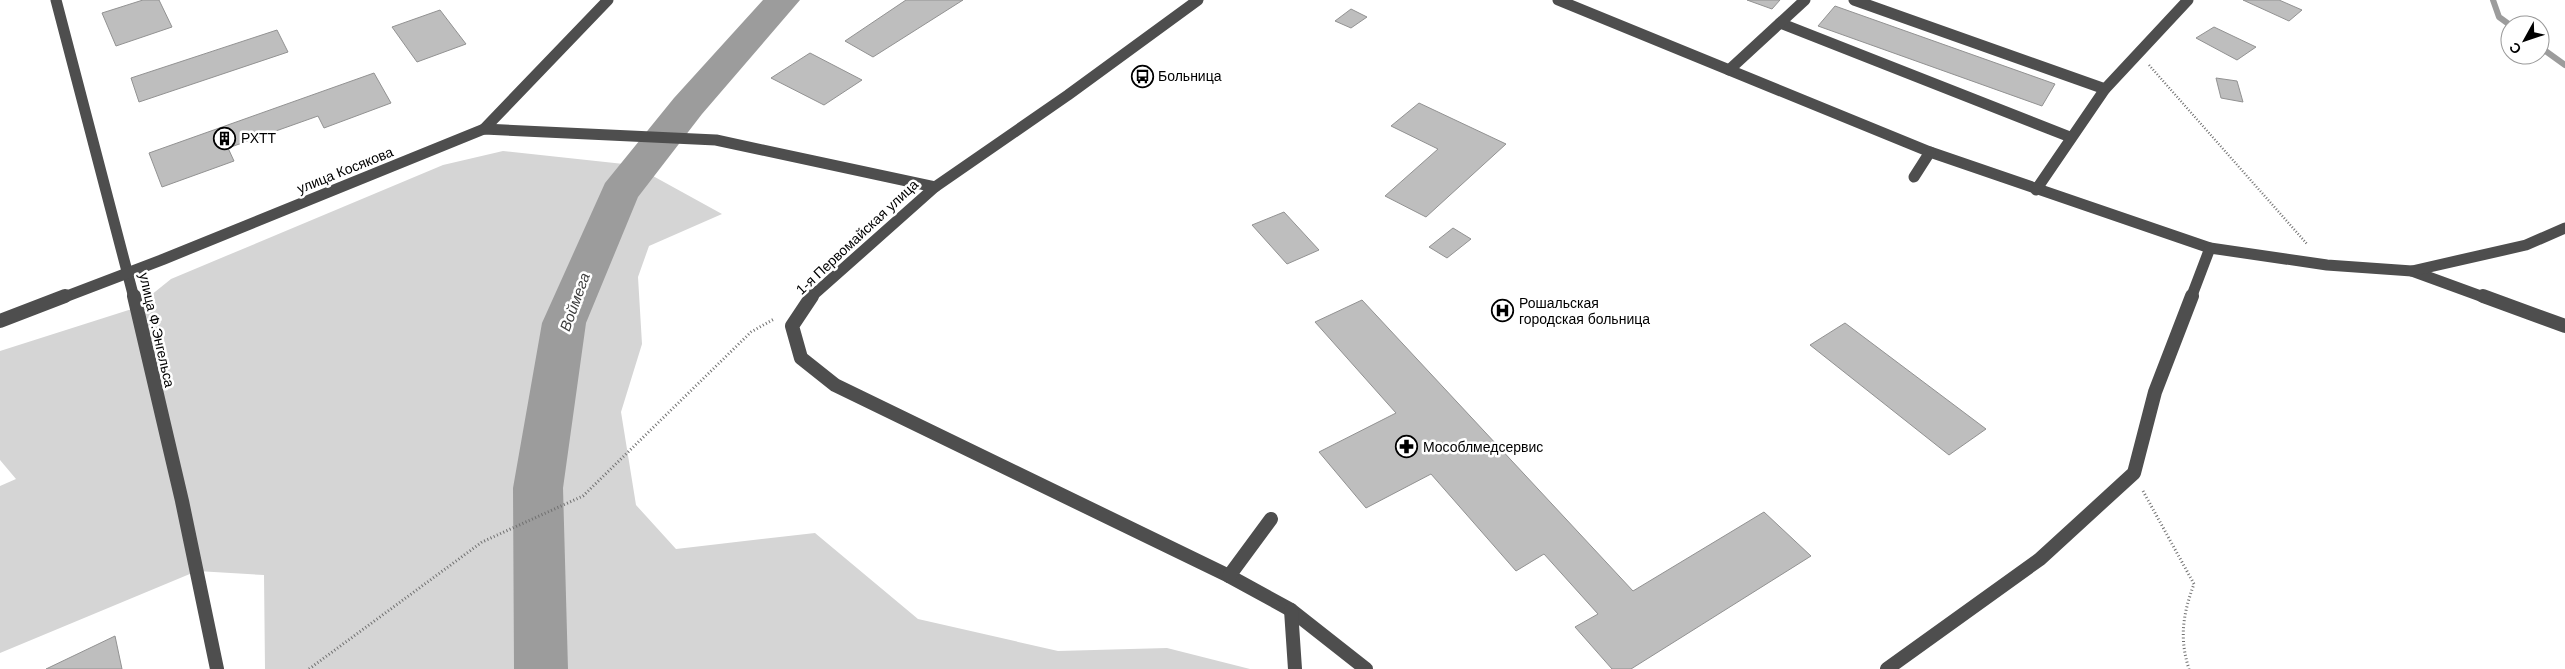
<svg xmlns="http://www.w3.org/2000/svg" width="2565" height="669" font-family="Arial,sans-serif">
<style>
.green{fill:#d5d5d5}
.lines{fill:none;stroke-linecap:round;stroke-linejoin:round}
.stream{stroke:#9c9c9c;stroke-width:6}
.river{fill:#9c9c9c;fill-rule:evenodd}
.building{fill:#bebebe;stroke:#929292}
.path-far1{stroke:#707070;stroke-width:2.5;stroke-dasharray:1 2;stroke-linecap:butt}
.path{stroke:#707070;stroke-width:3;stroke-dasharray:1 2.5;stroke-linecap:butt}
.minor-far1{stroke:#4e4e4e;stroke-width:11}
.minor{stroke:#4e4e4e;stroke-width:14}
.labels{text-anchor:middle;stroke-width:5;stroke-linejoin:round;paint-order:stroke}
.poi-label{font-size:14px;fill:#000;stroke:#fff;text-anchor:start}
.street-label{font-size:14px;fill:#000;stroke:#fff}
.water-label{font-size:15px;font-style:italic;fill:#3d3d3d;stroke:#fff}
</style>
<rect width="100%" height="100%" fill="#fff"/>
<path class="green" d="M503,151L633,165L722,214L649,246L638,277L642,344L621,412L636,505L676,549L815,533L918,619L1058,651L1167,648L1250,669H265L264,575L197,571L0,653V486L16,479L0,460V351L135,308L171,279L443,165Z"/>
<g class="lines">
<g class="stream">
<path d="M2493,0L2499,17L2510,25"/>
<path d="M2540,47L2565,65"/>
</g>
<path class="river" d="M763,0H800L702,114L638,197L586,323L563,488L568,669H514L513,488L542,323L605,183L674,98Z"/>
</g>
<g class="building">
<path d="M143,0H159L172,27L116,46L102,13Z"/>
<path d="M906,0H963L873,57L845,41Z"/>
<path d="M1747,0H1780L1772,9Z"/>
<path d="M2243,0H2279L2302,10L2289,21Z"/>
<path d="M1835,6L2055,84L2042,106L1818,26Z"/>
<path d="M1351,9L1367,17L1351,28L1335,21Z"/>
<path d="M440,10L466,44L417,62L392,27Z"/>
<path d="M2214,27L2256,47L2237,60L2196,38Z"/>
<path d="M277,30L288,52L139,102L131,78Z"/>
<path d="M810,53L862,80L824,105L771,78Z"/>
<path d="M374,73L391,103L324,128L318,116L228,148L234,161L162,187L149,153Z"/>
<path d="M2216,78L2237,81L2243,102L2221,98Z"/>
<path d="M1419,103L1506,144L1426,217L1385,196L1438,149L1391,126Z"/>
<path d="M1284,212L1319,250L1287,264L1252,225Z"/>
<path d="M1453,228L1471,239L1447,258L1429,247Z"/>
<path d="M1362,300L1633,591L1764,512L1811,556L1631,669H1612L1575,627L1598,614L1544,554L1516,571L1431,474L1366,508L1319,452L1396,413L1315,322Z"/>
<path d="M1845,323L1986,429L1949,455L1810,345Z"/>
<path d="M115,636L122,669H46Z"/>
</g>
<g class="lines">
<path class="path-far1" d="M2149,65L2307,244"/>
<g class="path">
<path d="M2143,491L2194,584C2183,614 2179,638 2189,669"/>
<path d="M309,669L482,542L583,496L751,332L774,319"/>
</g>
<g class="minor-far1">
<path d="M56,0L134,298"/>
<path d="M1558,0L1930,152L2210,248L2327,265L2412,271L2486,298"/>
<path d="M1854,0L2105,89"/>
<path d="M1780,23L2070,137"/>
<path d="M1729,70L1805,0"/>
<path d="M484,129L608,0"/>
<path d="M1914,177L1930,152"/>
<path d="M2036,190L2105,89L2188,0"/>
<path d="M2412,271L2526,245L2565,228"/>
<path d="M62,298L164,259L484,129L716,140L935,187"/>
<path d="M810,298L935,187L1068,95L1198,0"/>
<path d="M2191,298L2210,248"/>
</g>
<g class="minor">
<path d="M134,296L182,501L217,669"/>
<path d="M812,296L792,326L801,358L835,385L1229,576L1291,610L1366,669"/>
<path d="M2483,296L2565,326"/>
<path d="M0,321L65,296"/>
<path d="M1229,576L1271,519"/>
<path d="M1291,610L1295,669"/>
<path d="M1887,669L2040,559L2134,473L2155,392L2192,296"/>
</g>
</g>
<defs>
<symbol id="bus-ring" viewBox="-11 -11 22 22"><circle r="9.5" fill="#fff" stroke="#000" stroke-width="1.5"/><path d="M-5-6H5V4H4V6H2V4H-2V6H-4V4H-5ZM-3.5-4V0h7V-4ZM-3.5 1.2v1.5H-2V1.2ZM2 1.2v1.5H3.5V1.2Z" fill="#000"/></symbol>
<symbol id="building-ring" viewBox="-11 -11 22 22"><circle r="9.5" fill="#fff" stroke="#000" stroke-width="1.5"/><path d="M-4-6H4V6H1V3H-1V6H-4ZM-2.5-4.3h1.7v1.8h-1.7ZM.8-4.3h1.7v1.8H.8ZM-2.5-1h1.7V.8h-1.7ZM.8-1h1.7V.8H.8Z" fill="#000"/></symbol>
<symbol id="hospital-ring" viewBox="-11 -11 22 22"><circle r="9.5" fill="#fff" stroke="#000" stroke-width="1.5"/><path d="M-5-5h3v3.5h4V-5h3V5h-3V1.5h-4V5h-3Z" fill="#000"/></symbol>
<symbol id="pharmacy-ring" viewBox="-11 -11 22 22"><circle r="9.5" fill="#fff" stroke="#000" stroke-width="1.5"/><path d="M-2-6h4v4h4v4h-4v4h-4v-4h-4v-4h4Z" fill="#000"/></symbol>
</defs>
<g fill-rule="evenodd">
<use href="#bus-ring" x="1130" y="64" width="25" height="25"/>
<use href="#building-ring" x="212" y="126" width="25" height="25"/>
<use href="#hospital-ring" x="1490" y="298" width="25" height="25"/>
<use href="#pharmacy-ring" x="1394" y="434" width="25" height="25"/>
</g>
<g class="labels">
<g class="poi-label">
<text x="1158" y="81">Больница</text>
<text x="241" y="143">РХТТ</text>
<text x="1519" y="308">Рошальская<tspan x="1519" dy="16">городская больница</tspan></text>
<text x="1423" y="452">Мособлмедсервис</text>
</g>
<g class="street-label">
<text transform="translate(345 170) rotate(-22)" y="5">улица Косякова</text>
<text transform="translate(857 237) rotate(-43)" y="5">1-я Первомайская улица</text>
<text transform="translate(157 330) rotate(77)" y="5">улица Ф.Энгельса</text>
</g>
<g class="water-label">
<text transform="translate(575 302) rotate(-70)" y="5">Воймега</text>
</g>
</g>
<g transform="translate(2525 40) rotate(230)"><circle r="24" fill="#ffffff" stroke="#999999"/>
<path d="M0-4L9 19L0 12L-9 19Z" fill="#000000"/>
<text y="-8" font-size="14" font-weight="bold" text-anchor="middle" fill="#000000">С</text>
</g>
</svg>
